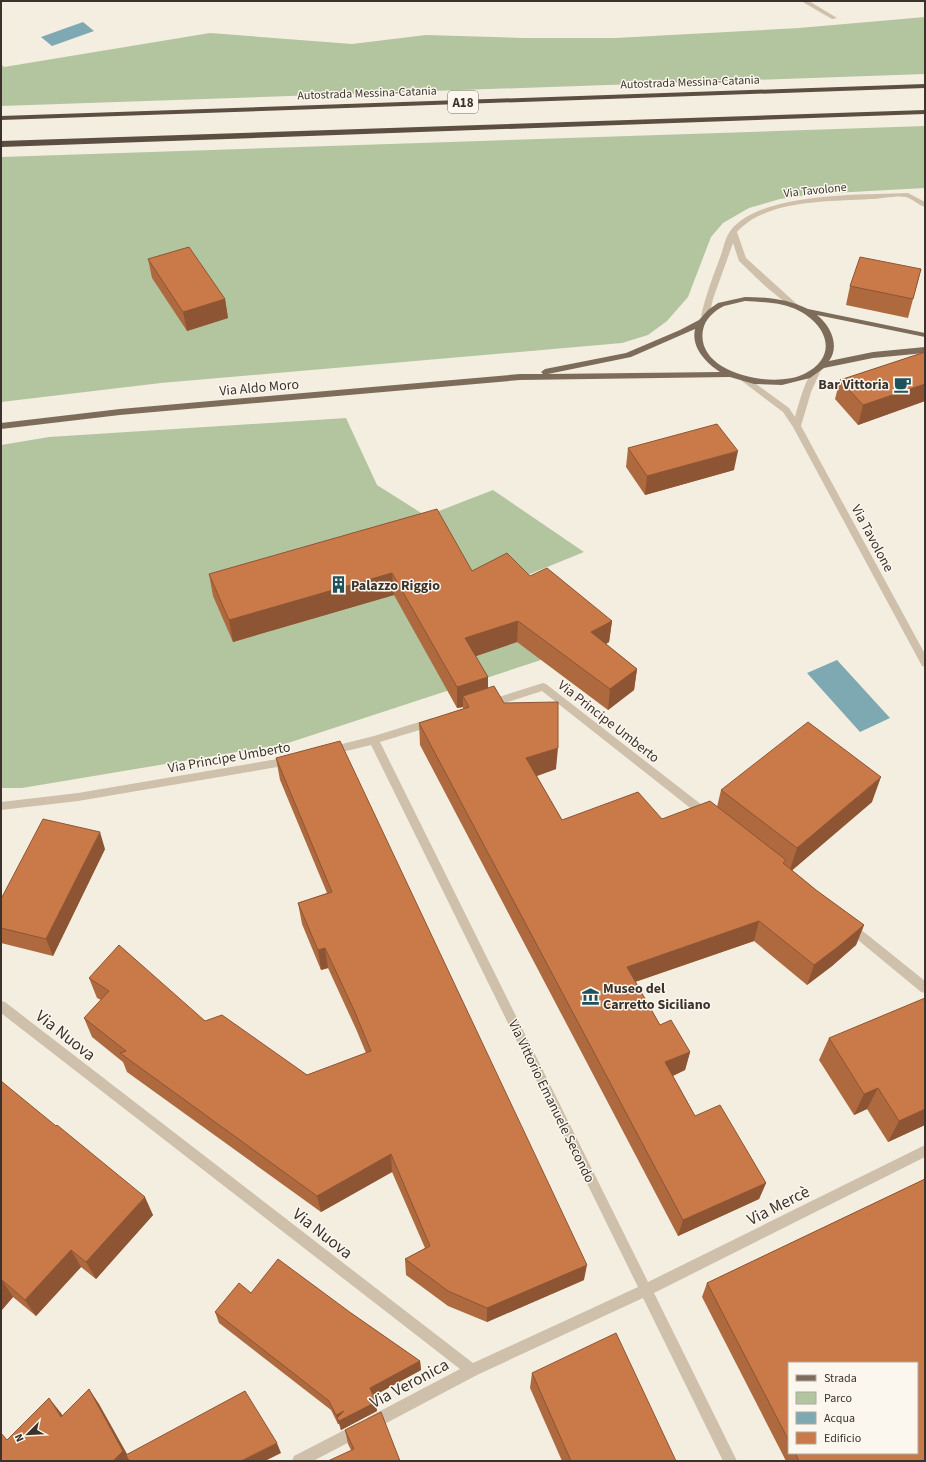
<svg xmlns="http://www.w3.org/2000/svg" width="926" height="1462" font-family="'Source Sans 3',sans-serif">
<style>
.green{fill:#b3c59f}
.water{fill:#7ea9b3}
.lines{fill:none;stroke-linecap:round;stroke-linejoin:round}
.minor{fill:#cec0ab;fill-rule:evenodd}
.major{fill:#7e6c5b;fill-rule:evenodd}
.highway{fill:#5c4e41;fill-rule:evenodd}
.wall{fill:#ae693f;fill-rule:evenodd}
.shaded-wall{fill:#8d5533}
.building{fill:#ca7a49;stroke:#8d5533}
.labels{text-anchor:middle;stroke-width:3;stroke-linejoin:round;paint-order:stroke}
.far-street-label{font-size:12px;fill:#3b322b;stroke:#fbf7ee}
.shield{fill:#fbf7ee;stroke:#756d66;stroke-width:1}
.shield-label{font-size:13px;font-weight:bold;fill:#3b322b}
.poi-label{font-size:14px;font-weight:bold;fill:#3b322b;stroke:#fbf7ee;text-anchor:start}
.street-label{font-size:14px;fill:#3b322b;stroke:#fbf7ee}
.near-street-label{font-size:17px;fill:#3b322b;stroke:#fbf7ee}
</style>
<rect width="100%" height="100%" fill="#f4eee1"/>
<g class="green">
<path d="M925,17V74L1,106V64L4,67L210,33L352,44L426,35L523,38H615L799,28Z"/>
<path d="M925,126V188L815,194L780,199L749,208L723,223L711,237L688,297L667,321L648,335L622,343L161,383L1,402V157Z"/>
<path d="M346,418L377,485L426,516L493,490L584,552L486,592L541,660L285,744L22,788H1V445L49,437Z"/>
</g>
<g class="water">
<path d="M83,22L94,31L52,46L41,37Z"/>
<path d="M837,660L890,718L860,732L807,673Z"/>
</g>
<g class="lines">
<g class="minor">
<path d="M801,1H809L837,18L832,19Z"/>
<path d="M908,193L925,202V207C918,205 913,199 906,197C897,195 880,199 870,199C828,202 767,199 737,232L746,258L799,306L795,308H792L765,286L739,261L733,243L713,299L709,316L705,318L701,316C706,294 714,274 722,252C724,245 726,236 731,230C761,192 862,195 908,193Z"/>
<path d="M817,367L821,370L811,392L801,426L925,654V667L922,666L793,427L783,412L738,378L739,376H745L789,408L795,417C798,407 807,371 817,367Z"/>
<path d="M543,683L546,684L711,812L712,815L711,818L707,819L703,818L542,691L489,708L486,707L484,704L486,701Z"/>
<path d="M432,718L436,719L437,722L436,725L380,742L648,1282L925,1145V1157L654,1293L737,1461H723L643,1298L477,1375L377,1428L372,1430L367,1428L365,1423L367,1418L460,1369L1,1013V1001L5,1002L473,1363L638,1287L371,745L330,755L326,754L325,751L326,748L374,736Z"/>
<path d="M289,757L293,758L294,761L293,764L289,765L78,801L1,810V802L78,793Z"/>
<path d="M850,922L854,924L925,981V993L921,992L846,930L844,927L846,924Z"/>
<path d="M358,1423L363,1425L365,1430L363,1435L313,1461H292L294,1456Z"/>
</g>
<path class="major" d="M745,297C767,297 788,299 808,309L925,333V337L817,315C831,326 840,346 829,361L873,352L925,347V353L873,358L824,368L810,378L782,385L754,384L730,377L520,380L120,415L1,429V423L120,409L520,374H543L541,372L545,369L626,353L680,330L699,320L708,310L718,303ZM745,301C761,302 778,302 793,308C825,321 842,355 804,374C774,389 695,374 703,330C705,319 714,311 724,306C731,304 738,303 745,301ZM695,329C691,347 705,362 720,372L548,374L631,357Z"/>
<g class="highway">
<path d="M925,84V88L1,120V116Z"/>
<path d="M925,110V114L1,147V141Z"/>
</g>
</g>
<g class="wall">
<path d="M148,259L225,299L228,318L187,331L152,278Z"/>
<path d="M921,269L908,318L846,305L850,286Z"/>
<path d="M925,352V401L858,425L835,399L840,380Z"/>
<path d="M628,448L734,470L645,495L626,467Z"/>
<path d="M472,571L530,576L612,621L609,642L606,644L637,669L634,690L608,710L517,642L475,656L488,688L504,703L556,769L537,776L562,820L662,819L717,807L721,790L872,802L792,870L816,890L864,925L856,945L832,966L807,985L754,941L635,982L660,1025L690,1052L685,1070L673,1076L695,1116L766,1183L759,1199L678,1236L420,745L419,723L463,709V707L457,708L394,595L233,642L213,596L209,574Z"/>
<path d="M276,758L584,1280L487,1322L448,1306L406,1275L405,1259L425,1248L392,1172L321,1212L127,1072L123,1062L92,1037L84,1018L101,1000L97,998L89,978L205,1021L307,1075L366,1053L356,1029L328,968L321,970L302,924L298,903L327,893L280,780Z"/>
<path d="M105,849L53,956L1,943V899Z"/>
<path d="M829,1038L925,1125L888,1142L867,1109L854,1115L819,1060Z"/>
<path d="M1,1081L153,1215L96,1279L81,1267L36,1316L13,1297L1,1311Z"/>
<path d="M925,1179V1461H786L702,1297L707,1283ZM789,1363H917V1453H789Z"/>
<path d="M251,1293L351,1313L420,1361L421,1370L373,1396L377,1411L341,1430L339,1424H338L331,1410L219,1323L215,1312Z"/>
<path d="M532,1373L676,1461H562L530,1388Z"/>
<path d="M345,1430L400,1461L351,1450L348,1444Z"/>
</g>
<g class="shaded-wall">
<path d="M225,299L228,318L187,331L183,312Z"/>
<path d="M925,384V401L858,425L863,405Z"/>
<path d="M738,451L734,470L645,495L647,476Z"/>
<path d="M392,573L394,595L233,642L229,620Z"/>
<path d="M518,621L517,642L465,660V638Z"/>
<path d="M612,621L609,642L589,654L591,632Z"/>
<path d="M637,669L634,690L608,710L610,689Z"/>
<path d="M488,677V699L463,696V707L457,708V687Z"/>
<path d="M558,748L556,769L525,780L526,758Z"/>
<path d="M881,777L872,802L789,873L797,848Z"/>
<path d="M100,832L105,849L53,956L46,939Z"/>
<path d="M759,921L754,941L623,986L627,967Z"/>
<path d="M864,925L856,945L832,966L807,985L814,965Z"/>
<path d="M325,948L328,968L321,970L318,950Z"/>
<path d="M690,1052L685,1070L661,1081L665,1062Z"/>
<path d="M878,1088L867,1109L854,1115L864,1094Z"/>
<path d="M925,1109V1125L888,1142L899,1121Z"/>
<path d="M391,1154L392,1172L321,1212L317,1196Z"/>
<path d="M766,1183L759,1199L678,1236L683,1220Z"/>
<path d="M145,1197L153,1215L96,1279L86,1262Z"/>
<path d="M71,1250L81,1267L36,1316L25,1300Z"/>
<path d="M587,1265L584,1280L487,1322V1308Z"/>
<path d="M2,1280L13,1297L1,1311V1281Z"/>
<path d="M420,1361L421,1370L372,1397L370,1388Z"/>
<path d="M89,1389L99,1404L131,1461H113Z"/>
<path d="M49,1398L61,1413L72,1431L61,1417Z"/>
<path d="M376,1402L377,1411L341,1430L339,1421L337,1418L339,1424H338L336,1415L344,1411Z"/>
<path d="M277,1443L281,1453L265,1461H241Z"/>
</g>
<g class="building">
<path d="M189,247L225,299L183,312L148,259Z"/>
<path d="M860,257L921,269L913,299L850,286Z"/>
<path d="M925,352V384L863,405L840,380Z"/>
<path d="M717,424L738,451L647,476L628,448Z"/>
<path d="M437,509L472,571L507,553L530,576L547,568L612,621L591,632L637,669L610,689L518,621L465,638L488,677L457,687L392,573L229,620L209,574Z"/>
<path d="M494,686L504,703L558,702V748L526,758L562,820L638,792L662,819L710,801L786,860L783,863L816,890L864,925L839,946L814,965L759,921L627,967L660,1025L671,1020L690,1052L665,1062L695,1116L720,1105L766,1183L683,1220L419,723L469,707L463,696Z"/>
<path d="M808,722L881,777L797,848L721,790Z"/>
<path d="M340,741L587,1265L487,1308L448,1291L405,1259L430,1246L391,1154L317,1196L120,1053L126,1051L84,1018L109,991L89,978L119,945L205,1021L222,1015L307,1075L371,1051L354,1010L325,948L318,950L298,903L332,892L276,758Z"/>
<path d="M43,819L100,832L46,939L1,928V899Z"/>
<path d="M925,998V1109L899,1121L878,1088L864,1094L829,1038Z"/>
<path d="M1,1081L56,1126L57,1125L145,1197L86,1262L71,1250L25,1300L2,1280L1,1281Z"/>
<path d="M925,1179V1461H799L795,1453H917V1363H789V1441L707,1283Z"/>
<path d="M278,1259L351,1313L420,1361L370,1388L376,1402L339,1421L337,1418L344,1411L336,1415L329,1401L215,1312L239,1283L251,1293Z"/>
<path d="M616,1333L676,1461H571L532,1373Z"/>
<path d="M89,1389L123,1451L113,1461H1V1433L7,1440L49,1398L61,1417Z"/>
<path d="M245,1391L277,1443L241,1461H129L126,1455Z"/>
<path d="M381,1412L400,1461H328L354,1449L345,1430Z"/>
</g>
<defs>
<symbol id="cafe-bare" viewBox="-9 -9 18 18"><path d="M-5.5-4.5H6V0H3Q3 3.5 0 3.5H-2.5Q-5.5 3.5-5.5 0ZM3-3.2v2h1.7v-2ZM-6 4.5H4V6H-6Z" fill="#1e525f" stroke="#fbf7ee" stroke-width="2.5" paint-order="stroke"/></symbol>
<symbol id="building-bare" viewBox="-9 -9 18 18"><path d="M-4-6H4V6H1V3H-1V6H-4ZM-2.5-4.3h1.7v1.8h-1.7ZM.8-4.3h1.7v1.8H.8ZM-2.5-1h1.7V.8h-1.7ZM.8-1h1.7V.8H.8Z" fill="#1e525f" stroke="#fbf7ee" stroke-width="2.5" paint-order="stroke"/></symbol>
<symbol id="museum-bare" viewBox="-9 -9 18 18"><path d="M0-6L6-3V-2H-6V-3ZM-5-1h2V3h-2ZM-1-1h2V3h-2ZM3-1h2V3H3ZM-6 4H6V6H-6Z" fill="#1e525f" stroke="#fbf7ee" stroke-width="2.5" paint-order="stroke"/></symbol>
</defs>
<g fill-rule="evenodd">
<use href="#cafe-bare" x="890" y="372" width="25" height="25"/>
<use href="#building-bare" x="326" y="572" width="25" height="25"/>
<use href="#museum-bare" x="578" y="984" width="25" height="25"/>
</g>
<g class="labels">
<g class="far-street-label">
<text transform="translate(690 82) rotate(-2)" y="4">Autostrada Messina-Catania</text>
<text transform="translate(367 93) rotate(-2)" y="4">Autostrada Messina-Catania</text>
<text transform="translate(815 190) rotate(-6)" y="4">Via Tavolone</text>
</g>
<rect class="shield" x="448" y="91" width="30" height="22" rx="3"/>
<g class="shield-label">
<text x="463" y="107">A18</text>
</g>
<g class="poi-label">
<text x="889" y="389" text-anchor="end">Bar Vittoria</text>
<text x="351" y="590">Palazzo Riggio</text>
<text x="603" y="993">Museo del<tspan x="603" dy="16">Carretto Siciliano</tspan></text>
</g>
<g class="street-label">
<text transform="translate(259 387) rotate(-5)" y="5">Via Aldo Moro</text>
<text transform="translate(873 538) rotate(62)" y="5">Via Tavolone</text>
<text transform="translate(609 721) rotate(38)" y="5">Via Principe Umberto</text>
<text transform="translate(229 757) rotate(-10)" y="5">Via Principe Umberto</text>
<text transform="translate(552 1101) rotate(64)" y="5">Via Vittorio Emanuele Secondo</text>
</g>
<g class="near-street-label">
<text transform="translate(66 1035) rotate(38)" y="6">Via Nuova</text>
<text transform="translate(778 1205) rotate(-27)" y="6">Via Mercè</text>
<text transform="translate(323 1233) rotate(38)" y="6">Via Nuova</text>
<text transform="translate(409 1383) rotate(-28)" y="6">Via Veronica</text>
</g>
</g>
<rect width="926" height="1462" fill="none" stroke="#3b322b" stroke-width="4"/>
<rect x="788" y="1362" width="130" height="92" fill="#fbf7ee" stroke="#aea8a0"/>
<rect x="796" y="1375" width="20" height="6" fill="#7e6c5b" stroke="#aea8a0"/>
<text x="824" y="1382" font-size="12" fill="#3b322b">Strada</text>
<rect x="796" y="1392" width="20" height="12" fill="#b3c59f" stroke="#aea8a0"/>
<text x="824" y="1402" font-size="12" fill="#3b322b">Parco</text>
<rect x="796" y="1412" width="20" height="12" fill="#7ea9b3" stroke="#aea8a0"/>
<text x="824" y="1422" font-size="12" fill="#3b322b">Acqua</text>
<rect x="796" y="1432" width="20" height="12" fill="#ca7a49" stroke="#aea8a0"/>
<text x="824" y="1442" font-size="12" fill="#3b322b">Edificio</text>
<g transform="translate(28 1434) rotate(246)" stroke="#fbf7ee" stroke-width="3" paint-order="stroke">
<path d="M0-3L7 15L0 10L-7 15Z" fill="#3b322b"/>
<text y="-6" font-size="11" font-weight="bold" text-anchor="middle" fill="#3b322b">N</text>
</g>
</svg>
